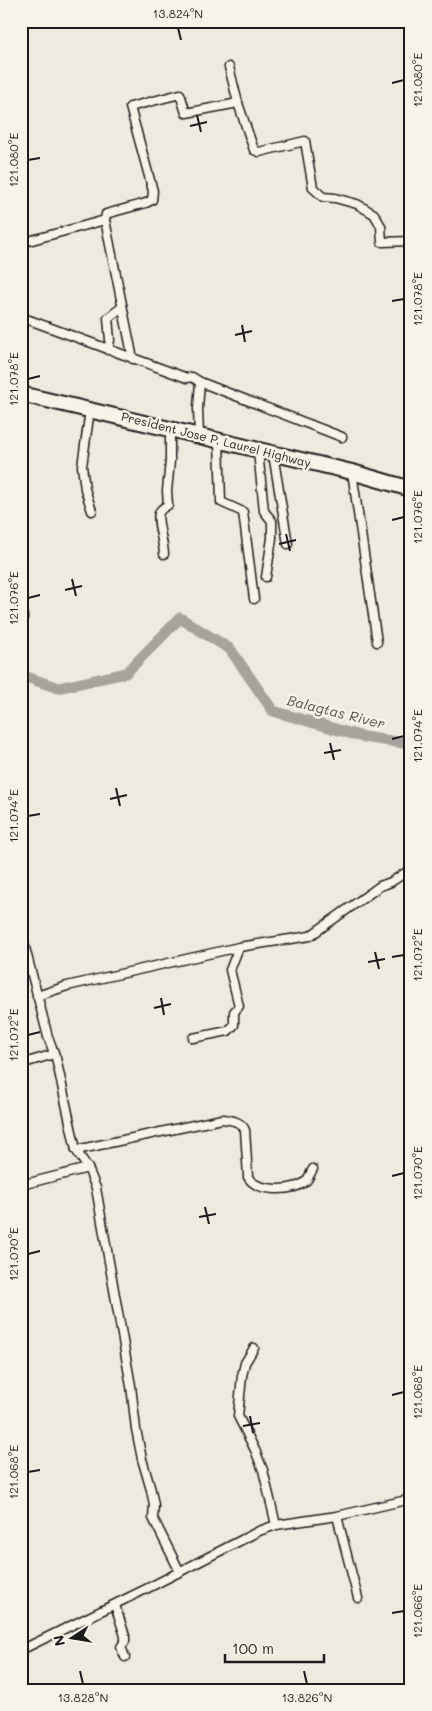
<svg xmlns="http://www.w3.org/2000/svg" width="432" height="1711" font-family="Mali,sans-serif">
<style>
.lines{fill:none;stroke-linecap:round;stroke-linejoin:round}
.river{stroke:#a6a39d;stroke-width:11}
.street-casing{stroke:#1c1c1c;stroke-width:11}
.highway-casing{stroke:#1c1c1c;stroke-width:18}
.street{stroke:#f7f3e8;stroke-width:8}
.highway{stroke:#f7f3e8;stroke-width:14}
.ticks{fill:none;stroke:#1c1c1c;stroke-width:2}
.labels{text-anchor:middle;stroke-width:5;stroke-linejoin:round;paint-order:stroke}
.street-label{font-size:12px;fill:#1c1c1c;stroke:#f7f3e8}
.water-label{font-size:14px;font-style:italic;fill:#535250;stroke:#f7f3e8}
.neatline{fill:none;stroke:#1c1c1c;stroke-width:2}
.ticks-label{font-size:12px;text-anchor:middle;fill:#1c1c1c}
</style>
<rect width="100%" height="100%" fill="#eeeae0"/>
<filter id="ink" filterUnits="userSpaceOnUse"><feTurbulence type="fractalNoise" baseFrequency=".02" numOctaves="2"/><feDisplacementMap in="SourceGraphic" scale="10" xChannelSelector="R" yChannelSelector="G"/><feConvolveMatrix kernelMatrix="1 2 1 2 8 2 1 2 1" color-interpolation-filters="sRGB"/></filter>
<g filter="url(#ink)">
<g class="lines">
<path class="river" d="M21,675L58,688L126,673L180,618L230,649L273,711L363,737L411,744"/>
<defs>
<g id="street">
<path d="M229,67L238,103L254,150L259,152L305,141L313,188L323,197L335,198L357,204L374,214L381,226L382,242L411,241"/>
<path d="M21,243L105,220"/>
<path d="M21,317L187,378L192,377L200,382L198,408L199,436"/>
<path d="M108,350L110,340L108,318L122,307"/>
<path d="M133,359L105,220L106,214L146,203L152,200L153,191L130,107L180,94L186,113L238,103"/>
<path d="M200,382L342,437"/>
<path d="M90,410L82,466L85,489L92,511"/>
<path d="M219,440L221,502L243,512L254,599"/>
<path d="M258,451L264,511L272,521V538L266,577"/>
<path d="M273,454L288,544"/>
<path d="M352,472L377,642"/>
<path d="M164,554C164,544 156,520 159,513C160,509 165,507 168,505L167,491L170,461V429"/>
<path d="M21,605L23,617L21,630"/>
<path d="M21,932L48,1037L56,1058L76,1150L88,1168L96,1188L131,1386L136,1429L142,1459L151,1490L154,1505L153,1518L180,1572"/>
<path d="M37,996L67,986L239,947L310,936L380,886L391,882L411,869"/>
<path d="M193,1038L228,1031L234,1025V1012L239,1006L230,970L239,947"/>
<path d="M21,1064L54,1054"/>
<path d="M76,1150L222,1119C231,1120 241,1121 245,1130L248,1177C256,1193 297,1192 307,1180C309,1177 311,1172 313,1169"/>
<path d="M21,1185L88,1168"/>
<path d="M254,1348L245,1363L242,1376L238,1416L255,1450L263,1470L276,1525"/>
<path d="M337,1516L358,1598"/>
<path d="M115,1605L125,1636V1641L121,1647L125,1657"/>
<path d="M21,1650L148,1588L259,1531L276,1525L337,1516L411,1499"/>
</g>
<path id="highway" d="M21,394L352,472L411,489"/>
</defs>
<use href="#street" class="street-casing"/>
<use href="#highway" class="highway-casing"/>
<use href="#street" class="street"/>
<use href="#highway" class="highway"/>
</g>
</g>
<path class="ticks" d="M178,28L181,40M392,83L404,80M197,115L201,132M190,126L207,122M28,160L40,158M392,301L404,299M242,325L245,342M235,335L252,331M28,379L40,376M392,520L404,517M286,534L290,551M279,544L296,540M72,579L76,596M65,590L82,586M28,598L40,595M392,739L404,736M330,743L334,760M324,753L341,750M116,788L120,806M110,799L127,795M28,816L40,814M375,952L379,969M392,957L404,955M368,962L385,959M161,998L164,1015M154,1008L171,1004M28,1035L40,1032M392,1176L404,1173M205,1207L209,1224M199,1217L216,1214M28,1254L40,1251M392,1395L404,1392M250,1416L253,1433M243,1426L260,1423M28,1472L40,1470M392,1613L404,1611M80,1671L83,1684M304,1671L307,1684"/>
<g class="labels">
<g class="street-label">
<text transform="translate(216 440) rotate(14)" y="4">President Jose P. Laurel Highway</text>
</g>
<g class="water-label">
<text transform="translate(336 712) rotate(14)" y="5">Balagtas River</text>
</g>
</g>
<rect width="432" height="1711" fill="none" stroke="#f7f3e8" stroke-width="55"/>
<g transform="translate(72 1638) rotate(258)" stroke="#f7f3e8" stroke-width="4" paint-order="stroke">
<path d="M0-4L9 19L0 12L-9 19Z" fill="#1c1c1c"/>
<text y="-8" font-size="14" font-weight="bold" text-anchor="middle" fill="#1c1c1c">N</text>
</g>
<path d="M225 1654v8h99v-8" fill="none" stroke="#1c1c1c" stroke-width="2.5"/>
<text x="232" y="1654" font-size="15" fill="#1c1c1c" stroke="#f7f3e8" stroke-width="4" paint-order="stroke">100 m</text>
<rect x="28" y="28" width="376" height="1656" class="neatline"/>
<g class="ticks-label">
<text x="178" y="18">13.824°N</text>
<text transform="translate(418 80) rotate(-90)" y="4">121.080°E</text>
<text transform="translate(14 160) rotate(-90)" y="4">121.080°E</text>
<text transform="translate(418 299) rotate(-90)" y="4">121.078°E</text>
<text transform="translate(14 379) rotate(-90)" y="4">121.078°E</text>
<text transform="translate(418 517) rotate(-90)" y="4">121.076°E</text>
<text transform="translate(14 598) rotate(-90)" y="4">121.076°E</text>
<text transform="translate(418 736) rotate(-90)" y="4">121.074°E</text>
<text transform="translate(14 816) rotate(-90)" y="4">121.074°E</text>
<text transform="translate(418 955) rotate(-90)" y="4">121.072°E</text>
<text transform="translate(14 1035) rotate(-90)" y="4">121.072°E</text>
<text transform="translate(418 1173) rotate(-90)" y="4">121.070°E</text>
<text transform="translate(14 1254) rotate(-90)" y="4">121.070°E</text>
<text transform="translate(418 1392) rotate(-90)" y="4">121.068°E</text>
<text transform="translate(14 1472) rotate(-90)" y="4">121.068°E</text>
<text transform="translate(418 1611) rotate(-90)" y="4">121.066°E</text>
<text x="83" y="1702">13.828°N</text>
<text x="307" y="1702">13.826°N</text>
</g>
</svg>
